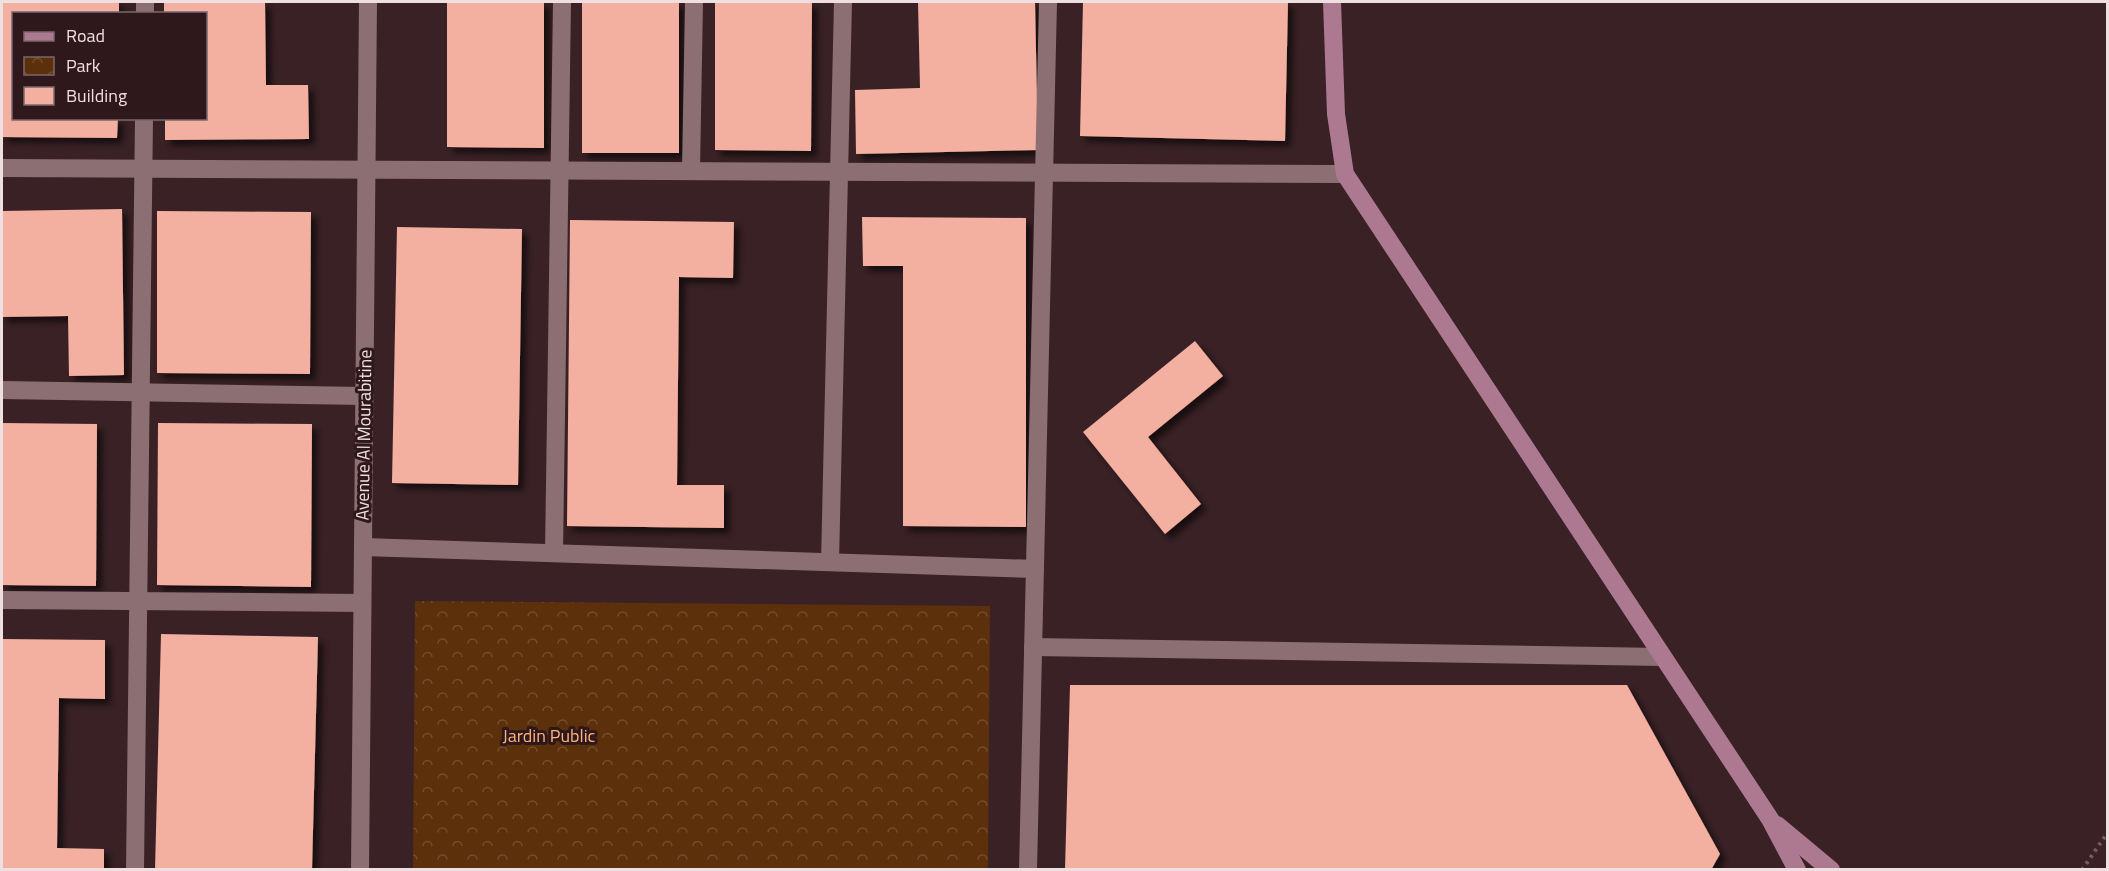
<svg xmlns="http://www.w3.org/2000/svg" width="2109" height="871" font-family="'Titillium Web',sans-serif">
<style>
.park{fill:url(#park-crowns)}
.building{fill:#f3afa0;filter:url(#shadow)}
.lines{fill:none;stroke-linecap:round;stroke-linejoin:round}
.path{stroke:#735d61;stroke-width:4;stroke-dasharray:3 4.5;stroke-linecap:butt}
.minor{stroke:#8c6f73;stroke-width:18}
.major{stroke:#ad7991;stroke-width:18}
.labels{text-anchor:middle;stroke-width:6;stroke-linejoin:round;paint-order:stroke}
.street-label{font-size:18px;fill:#efdfe1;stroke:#2e181c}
.park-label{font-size:18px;fill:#ffb37b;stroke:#2e181c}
</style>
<defs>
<pattern id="park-crowns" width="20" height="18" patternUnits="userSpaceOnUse" patternTransform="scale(1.5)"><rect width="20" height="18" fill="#5b300a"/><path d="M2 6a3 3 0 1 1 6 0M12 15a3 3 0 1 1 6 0" fill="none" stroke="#734e2d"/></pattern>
<filter id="shadow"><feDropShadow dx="5.5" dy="5.5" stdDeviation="3" flood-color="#0009"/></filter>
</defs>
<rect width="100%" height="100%" fill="#392125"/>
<path class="park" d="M415,601L990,606L988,869H413Z"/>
<g class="building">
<path d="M2,2H119V14H14V118H118L117,138L2,137Z"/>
<path d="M164,2H265L266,85H308L309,139L165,140V118H206V14H164Z"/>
<path d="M447,2H544V148L447,147Z"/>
<rect x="582" y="2" width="97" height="151"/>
<path d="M715,2H812L811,151L715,150Z"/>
<path d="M918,2H1035L1038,150L856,154L855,90L920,88Z"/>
<path d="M1083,2H1288L1285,141L1080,136Z"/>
<path d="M122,209L124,375L69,376L68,316L2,317V211Z"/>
<path d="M157,211L311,212L310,374L157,373Z"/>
<path d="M862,217L1026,218V527L903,526V266H863Z"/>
<path d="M570,220L734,222L733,278L679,277L677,485H724V528L567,526Z"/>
<path d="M397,227L522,229L518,485L392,483Z"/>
<path d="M1195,341L1223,376L1148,437L1201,504L1165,534L1083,432Z"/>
<path d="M2,423L97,424L96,586L2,585Z"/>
<path d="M158,423L312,424L311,587L157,585Z"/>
<path d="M161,634L318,637L312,870H155Z"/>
<path d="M2,639L105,640V699L59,698L57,848L104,849V870H2Z"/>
<path d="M1070,685H1627L1720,854L1711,870H1065Z"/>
</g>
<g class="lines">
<path class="path" d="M2082,870L2108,832"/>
<g class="minor">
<path d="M145,14V2"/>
<path d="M2,168L1345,174"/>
<path d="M691,170L694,2"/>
<path d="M2,390L364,396"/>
<path d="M363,547L1035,569"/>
<path d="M554,553L562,2"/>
<path d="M830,562L843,2"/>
<path d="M2,600L362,603"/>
<path d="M1033,647L1662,657"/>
<path d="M135,870L144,118"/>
<path d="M360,870L368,2"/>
<path d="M1028,870L1048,2"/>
</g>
<g class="major">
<path d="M1332,2L1336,114L1345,174L1770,819L1797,870"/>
<path d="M1777,825L1831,870"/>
</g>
</g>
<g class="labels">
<g class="street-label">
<text transform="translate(364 435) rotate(-89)" y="6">Avenue Al Mourabitine</text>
</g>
<g class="park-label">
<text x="549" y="742">Jardin Public</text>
</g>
</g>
<rect width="2109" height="871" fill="none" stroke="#efdfe1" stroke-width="6"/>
<rect x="12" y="12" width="195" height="108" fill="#2e181c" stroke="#7b686b" stroke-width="1.5"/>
<rect x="24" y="32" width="30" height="9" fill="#ad7991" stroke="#7b686b" stroke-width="1.5"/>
<text x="66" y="42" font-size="18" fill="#efdfe1">Road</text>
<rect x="24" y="57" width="30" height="18" fill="url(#park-crowns)" stroke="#7b686b" stroke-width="1.5"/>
<text x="66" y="72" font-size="18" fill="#efdfe1">Park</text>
<rect x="24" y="87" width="30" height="18" fill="#f3afa0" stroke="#7b686b" stroke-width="1.5"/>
<text x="66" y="102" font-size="18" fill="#efdfe1">Building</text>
</svg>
